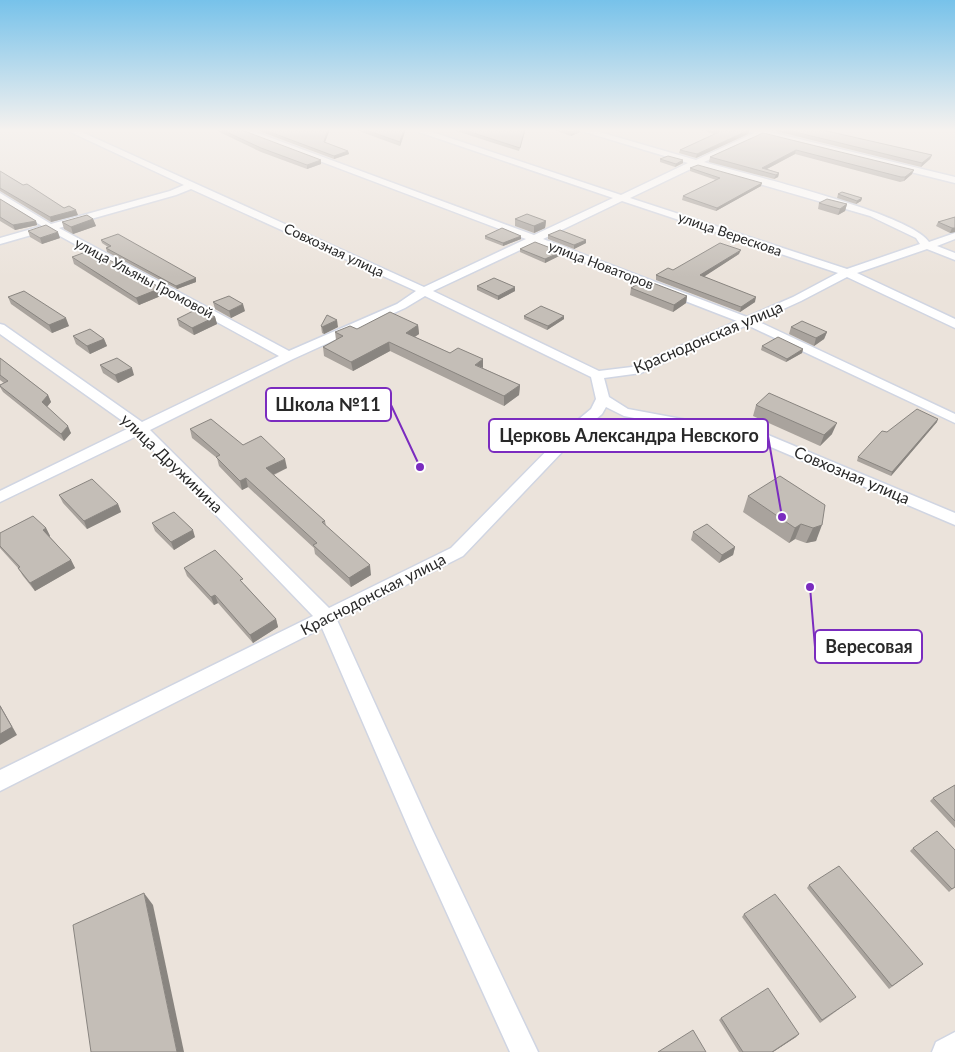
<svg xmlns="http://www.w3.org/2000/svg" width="955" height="1052" font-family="Lato,sans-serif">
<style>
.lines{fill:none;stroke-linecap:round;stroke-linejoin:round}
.street-casing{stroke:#d0d5e2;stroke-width:3}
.street{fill:#fff;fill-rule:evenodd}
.wall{fill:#a9a39d}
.shaded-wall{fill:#898580}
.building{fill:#c4beb7;stroke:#898580}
.labels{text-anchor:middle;stroke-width:4;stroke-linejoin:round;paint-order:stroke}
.far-street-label{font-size:14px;fill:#292929;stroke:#fff}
.street-label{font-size:16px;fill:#292929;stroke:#fff}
.leader{fill:none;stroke:#7b2cbf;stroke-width:2}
.callout-dot{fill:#7b2cbf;stroke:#fff;stroke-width:2}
.callout{fill:#fff;stroke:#7b2cbf;stroke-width:2}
.callout-label{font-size:18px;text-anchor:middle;font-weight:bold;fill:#292929}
</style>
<rect width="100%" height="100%" fill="#ebe3db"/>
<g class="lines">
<defs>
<g id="street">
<path d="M64,129H75L424,287L526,239L235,129H247L534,235L613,198L410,129H423L621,195L688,163L575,129H589L696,160L754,133L749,132L748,129L762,130L955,177V183L762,135L704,162C745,174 910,213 929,242L955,233V239L937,246L955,253V260L927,249L857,273L955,319V328L847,277L801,301L757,321L955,414V423L747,325L641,373L604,378L609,397L628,409L768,435L955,513V525L759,442L624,416L606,407L602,414L583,430L463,556L337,620L431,827L538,1052H510L415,843L322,628L0,791V770L313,616L139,435L0,502V491L131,427L0,334V324L4,325L142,422L279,356L49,230L0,244V238L42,226L0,200V193L51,224L170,191L184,185ZM697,166L870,216L916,238L920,244L847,269L630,198ZM191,189L416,291L397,304L289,351L59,228L176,195ZM622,201L838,273L793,297L747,317L543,239ZM535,243L737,321L632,367L599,371L433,291ZM425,296L591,377L596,399L591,409L573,424L451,548L329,608L150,430L293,359L405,308Z"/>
<path d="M955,1032V1052H932L936,1042Z"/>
</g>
</defs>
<use href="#street" class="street-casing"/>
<use href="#street" class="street"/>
</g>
<g class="wall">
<path d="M213,129H239L321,164L307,169L261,152Z"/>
<path d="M253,129H330L325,142L348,151L349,154L334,159Z"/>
<path d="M353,129H406L400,146Z"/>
<path d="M450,129H526L519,151Z"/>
<path d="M551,129H580V132L571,136Z"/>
<path d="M697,129H749L748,134L696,158L679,153L680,150L714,134Z"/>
<path d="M767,129H818L932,155L930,159L921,167Z"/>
<path d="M763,133L912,174L904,181L900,182L795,154L767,169L779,173L778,177L774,179L709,162L710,157Z"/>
<path d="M660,159L683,163L675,167L660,162Z"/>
<path d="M690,168L761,186L716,211L682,200L683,196L716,180L690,171Z"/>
<path d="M0,171L23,185L64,208L78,215L51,222L0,191Z"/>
<path d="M838,194L862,198L861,201L856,204L837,198Z"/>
<path d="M0,199L36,221L37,225L15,230L0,221Z"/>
<path d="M819,203L847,204L845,211L838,215L818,209Z"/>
<path d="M955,217V232L950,233L936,226L938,222Z"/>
<path d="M93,219L96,226L73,234L64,229L62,222Z"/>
<path d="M515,219L546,221L545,228L534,233L515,226Z"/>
<path d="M28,231L60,238L42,244L30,237Z"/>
<path d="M548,235L586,240V243L574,249L548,239Z"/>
<path d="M485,236L521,239L503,246L485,239Z"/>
<path d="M101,240L196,282L177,289L107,252L106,248L108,247L102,243Z"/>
<path d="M520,249L561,252V255L545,263L520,252Z"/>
<path d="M739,254L704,276L755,302L740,312L656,280V275L673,270Z"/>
<path d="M72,257L161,288L163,295L139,305L74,264Z"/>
<path d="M477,286L515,291L498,300L477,290Z"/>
<path d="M631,288L687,296L686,303L673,312L630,295Z"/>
<path d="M8,297L69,326L52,333L11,304Z"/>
<path d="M213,302L245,311L231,318L215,309Z"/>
<path d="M524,316H564V319L547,330L524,319Z"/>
<path d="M215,317L217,324L194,335L179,326L177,319Z"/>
<path d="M418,325L419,334L415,337L520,385L519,395L504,406L390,351L353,371L324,356L323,347L336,340L335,332Z"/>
<path d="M321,326L338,327L324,334L322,333Z"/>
<path d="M791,327L827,332L824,339L814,346L789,334Z"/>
<path d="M73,336L104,339L107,346L90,354L76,344Z"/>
<path d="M762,346L803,349L802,353L786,362L761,350Z"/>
<path d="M0,358L48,395L51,402L47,407L71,433L64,441L3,392L0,387V385L4,383L0,380Z"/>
<path d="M100,365L134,375L118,383L103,373Z"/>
<path d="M756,405L832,434L820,446L753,416Z"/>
<path d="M937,422L891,476L857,461L858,457L887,432Z"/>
<path d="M190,429L243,445L287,468L274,475L325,521L326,526L371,575L351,587L315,554L314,548L248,487L242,490L219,466L217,458L192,438Z"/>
<path d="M59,495L118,504L121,512L87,529L63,503Z"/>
<path d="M748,496L825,505L816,541L806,543L795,539L789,543L743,512Z"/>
<path d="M152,523L195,537L174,550L155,531Z"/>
<path d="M46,528L50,536V537L71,560L75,568L35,591L23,576L18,568L0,548V533Z"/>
<path d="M693,532L735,547L733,555L719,563L691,540Z"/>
<path d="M184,568L245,585L276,619L278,627L253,643L218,603L214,605L187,576Z"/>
<path d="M955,785V828L930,801L933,798Z"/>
<path d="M913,848L955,887L949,892L910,851Z"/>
<path d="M809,885L923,964L889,989L807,888Z"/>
<path d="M744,914L853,999L820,1023L742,917Z"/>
<path d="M721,1018L796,1037L773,1052H739L719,1020Z"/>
</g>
<g class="shaded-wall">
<path d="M328,129H330L324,145V142Z"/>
<path d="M404,129H406L400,146V142Z"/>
<path d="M579,129H580V132L571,136V132Z"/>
<path d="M749,130L748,134L696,158L697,154Z"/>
<path d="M796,150L795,154L763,171L762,168Z"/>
<path d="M348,151L349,154L334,159V156Z"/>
<path d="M932,155L930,159L921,167L922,163Z"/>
<path d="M321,160V164L307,169V165Z"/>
<path d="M683,160V163L675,167L676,164Z"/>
<path d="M914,170L912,174L904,181L905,177Z"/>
<path d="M779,173L778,177L774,179L776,175Z"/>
<path d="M762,183L761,186L716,211L717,208Z"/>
<path d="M862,198L861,201L856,204L857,201Z"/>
<path d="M847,204L845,211L838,215L840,209Z"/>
<path d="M76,210L78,215L51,222L50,217Z"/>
<path d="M93,219L96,226L73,234L71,227Z"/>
<path d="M36,221L37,225L15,230L13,225Z"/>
<path d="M546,221L545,228L534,233V226Z"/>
<path d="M952,228H955V232L950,233Z"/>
<path d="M58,232L60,238L42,244L40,238Z"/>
<path d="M521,236V239L503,246V243Z"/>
<path d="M586,240V243L574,249V245Z"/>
<path d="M741,250L739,254L699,280L700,275Z"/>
<path d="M561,252V255L545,263V259Z"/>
<path d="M196,278V282L177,289L176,286Z"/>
<path d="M515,287V291L498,300V296Z"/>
<path d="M161,288L163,295L139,305L136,298Z"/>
<path d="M687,296L686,303L673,312L674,305Z"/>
<path d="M756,297L755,302L740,312L741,307Z"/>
<path d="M243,304L245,311L231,318L229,311Z"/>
<path d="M564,316V319L547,330L548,326Z"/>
<path d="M215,317L217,324L194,335L192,328Z"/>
<path d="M66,318L69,326L52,333L49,325Z"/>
<path d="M337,320L338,327L324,334L322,327Z"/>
<path d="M418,325L419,334L406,342V333Z"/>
<path d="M827,332L824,339L814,346L816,338Z"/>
<path d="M104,339L107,346L90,354L87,346Z"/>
<path d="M389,342L390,351L353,371L351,362Z"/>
<path d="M803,349L802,353L786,362L787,359Z"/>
<path d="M483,359V368L475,365Z"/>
<path d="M132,368L134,375L118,383L115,375Z"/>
<path d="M520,385L519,395L504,406V396Z"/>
<path d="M48,395L51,402L45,409L42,402Z"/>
<path d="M938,419L937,422L891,476L892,472Z"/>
<path d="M837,423L832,434L820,446L824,435Z"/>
<path d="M68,426L71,433L64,441L61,434Z"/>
<path d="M285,459L287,468L268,477L266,468Z"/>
<path d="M246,478L248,487L242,490L240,481Z"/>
<path d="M118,504L121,512L87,529L84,521Z"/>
<path d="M801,524L795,539L789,543L795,528Z"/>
<path d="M822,525L816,541L806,543L813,528Z"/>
<path d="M46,528L50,536L48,538L43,530Z"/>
<path d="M193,530L195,537L174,550L171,542Z"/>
<path d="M735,547L733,555L719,563L722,555Z"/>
<path d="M71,560L75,568L35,591L30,583Z"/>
<path d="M370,565L371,575L351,587L349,578Z"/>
<path d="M215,595L218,603L214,605L211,597Z"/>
<path d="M276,619L278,627L253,643L250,635Z"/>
<path d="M0,705L17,735L0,745Z"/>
<path d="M144,893L153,905L184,1052H177Z"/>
<path d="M799,1034L796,1037L773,1052H772Z"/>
</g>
<g class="building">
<path d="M220,129H239L321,160L307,165L261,148Z"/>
<path d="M262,129H328L324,142L348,151L334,156Z"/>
<path d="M363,129H404L400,142Z"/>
<path d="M461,129H525L520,148Z"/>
<path d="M562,129H579L571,132Z"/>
<path d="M711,129H749V130L697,154L680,150L719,132Z"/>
<path d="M783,129H818L932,155L922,163Z"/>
<path d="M763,133L914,170L905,177H901L796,150L762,168L779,173L776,175L710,157Z"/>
<path d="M668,156L683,160L676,164L660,159Z"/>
<path d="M698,165L762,183L717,208L683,196L720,178L690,168Z"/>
<path d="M0,171L23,185L27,184L64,208L69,206L76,210L50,217L0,188Z"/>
<path d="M842,192L862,198L857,201L838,194Z"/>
<path d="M0,199L36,221L13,225L0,217Z"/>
<path d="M827,199L847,204L840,209L819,203Z"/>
<path d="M527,214L546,221L534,226L515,219Z"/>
<path d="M87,215L93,219L71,227L62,222Z"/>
<path d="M955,217V228H952L938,222Z"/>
<path d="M46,225L58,232L40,238L28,231Z"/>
<path d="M502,228L521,236L503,243L485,236Z"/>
<path d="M560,230L586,240L574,245L548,235Z"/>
<path d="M118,234L196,278L176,286L106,248L111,246L101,240Z"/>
<path d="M535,242L561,252L545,259L520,249Z"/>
<path d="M720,243L741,250L700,275L756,297L741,307L656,275L668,268L673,270Z"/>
<path d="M91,250L161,288L136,298L72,257Z"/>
<path d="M494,278L515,287L498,296L477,286Z"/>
<path d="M645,280L687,296L674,305L631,288Z"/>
<path d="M24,291L66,318L49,325L8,297Z"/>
<path d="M229,296L243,304L229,311L213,302Z"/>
<path d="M541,306L564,316L548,326L524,316Z"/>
<path d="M199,308L215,317L192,328L177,319Z"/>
<path d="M390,312L418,325L406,333L450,353L458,348L483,359L475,365L520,385L504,396L389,342L351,362L323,347L343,336L335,332L350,326L357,329Z"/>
<path d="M327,315L337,320L322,327L321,326Z"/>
<path d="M802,321L827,332L816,338L791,327Z"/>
<path d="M90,329L104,339L87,346L73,336Z"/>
<path d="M778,337L803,349L787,359L762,346Z"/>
<path d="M0,358L48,395L42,402L68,426L61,434L0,386V385L8,381L0,375Z"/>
<path d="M117,358L132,368L115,375L100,365Z"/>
<path d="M769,393L837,423L824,435L756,405Z"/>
<path d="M917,409L938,419L892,472L858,457L882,431L887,432Z"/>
<path d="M211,419L243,445L261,436L285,459L266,468L325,521L322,522L370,565L349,578L313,545L317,543L246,478L240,481L216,457L220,455L190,429Z"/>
<path d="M780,476L825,505L822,525L813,528L801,524L795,528L748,496Z"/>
<path d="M92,479L118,504L84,521L59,495Z"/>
<path d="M174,512L193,530L171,542L152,523Z"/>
<path d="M33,516L46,528L43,530L71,560L30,583L18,568L20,567L0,546V533Z"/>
<path d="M707,524L735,547L722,555L693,532Z"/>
<path d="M215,550L243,579L240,580L276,619L250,635L215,595L211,597L184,568Z"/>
<path d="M0,706L12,727L0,734Z"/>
<path d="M955,785V821L933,798Z"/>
<path d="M937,831L955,850V887L952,889L913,848Z"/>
<path d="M839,866L923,964L892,986L809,885Z"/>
<path d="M144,893L177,1052H91L73,925Z"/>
<path d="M775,894L856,997L822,1020L744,914Z"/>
<path d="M768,988L799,1034L772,1052H743L721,1018Z"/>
<path d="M693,1030L706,1052H658Z"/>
</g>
<linearGradient id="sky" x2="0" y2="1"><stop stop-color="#77c2ea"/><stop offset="0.47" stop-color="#f6f2ef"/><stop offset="1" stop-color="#f6f2ef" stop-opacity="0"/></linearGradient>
<rect width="955" height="277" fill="url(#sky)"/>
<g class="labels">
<g class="far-street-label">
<text transform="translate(730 234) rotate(19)" y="5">улица Верескова</text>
<text transform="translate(334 250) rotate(25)" y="5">Совхозная улица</text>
<text transform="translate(601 265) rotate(21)" y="5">улица Новаторов</text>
<text transform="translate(144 278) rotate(28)" y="5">улица Ульяны Громовой</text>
</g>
<g class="street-label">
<text transform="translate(708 337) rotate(-23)" y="6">Краснодонская улица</text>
<text transform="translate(172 463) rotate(44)" y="6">улица Дружинина</text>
<text transform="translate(852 475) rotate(23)" y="6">Совхозная улица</text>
<text transform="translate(373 594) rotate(-27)" y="6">Краснодонская улица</text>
</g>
</g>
<path class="leader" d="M420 467L391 405M782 517L768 436M810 587L815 647"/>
<g class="callout-dot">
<circle cx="420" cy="467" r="5"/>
<circle cx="782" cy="517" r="5"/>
<circle cx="810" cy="587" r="5"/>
</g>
<g class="callout">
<rect x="266" y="388" width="125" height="33" rx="5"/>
<rect x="489" y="419" width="279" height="33" rx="5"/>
<rect x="815" y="630" width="107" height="33" rx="5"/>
</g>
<g class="callout-label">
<text x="328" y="411">Школа №11</text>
<text x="629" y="442">Церковь Александра Невского</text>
<text x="869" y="653">Вересовая</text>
</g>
</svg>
